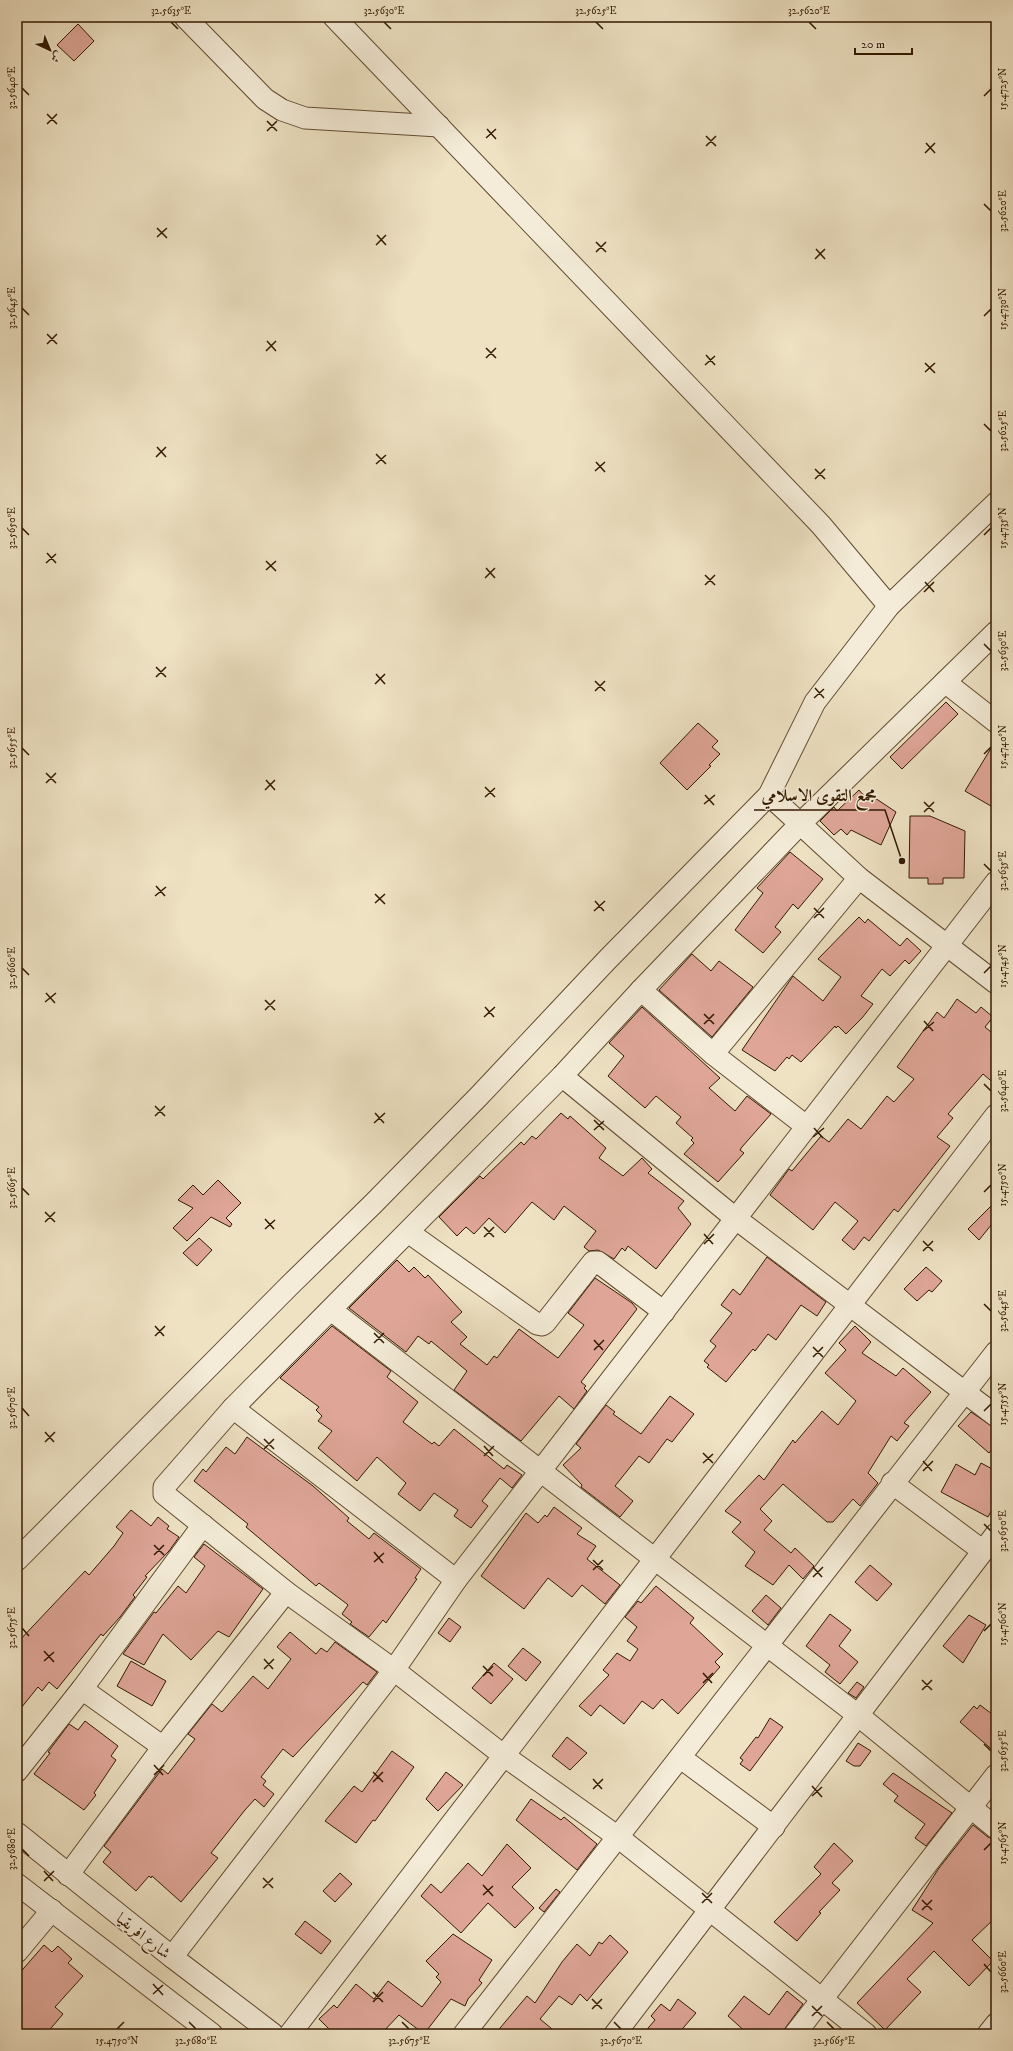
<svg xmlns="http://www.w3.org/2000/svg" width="1013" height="2051" font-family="'IM FELL DW Pica',Amiri,serif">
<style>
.building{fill:#dfa698;stroke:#331900}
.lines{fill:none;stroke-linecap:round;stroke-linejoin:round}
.minor-casing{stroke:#624b31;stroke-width:23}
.minor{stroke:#f4ecd8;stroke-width:21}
.ticks{fill:none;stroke:#331900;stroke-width:1.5}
.labels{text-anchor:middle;stroke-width:3;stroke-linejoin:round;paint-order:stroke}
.street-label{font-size:16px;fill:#331900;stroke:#f4ecd8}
.leader{fill:none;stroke:#331900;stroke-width:1.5}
.callout-dot{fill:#331900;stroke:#f4ecd8;stroke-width:1.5}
.callout-label{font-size:17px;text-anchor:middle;font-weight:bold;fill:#331900;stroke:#f4ecd8;stroke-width:3;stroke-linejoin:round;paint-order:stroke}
.neatline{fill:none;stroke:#331900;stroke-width:1.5}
.ticks-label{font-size:10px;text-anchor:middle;fill:#331900}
</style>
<rect width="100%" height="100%" fill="#eee2c3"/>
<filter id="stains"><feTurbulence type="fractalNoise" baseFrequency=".005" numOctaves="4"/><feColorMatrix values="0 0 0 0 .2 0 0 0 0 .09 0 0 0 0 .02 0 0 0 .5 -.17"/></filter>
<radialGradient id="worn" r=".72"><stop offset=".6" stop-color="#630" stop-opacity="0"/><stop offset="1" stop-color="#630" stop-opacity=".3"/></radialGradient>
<g class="building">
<path d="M78,24L94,41L74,61L57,45Z"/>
<path d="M946,702L958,714L902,769L890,757Z"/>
<path d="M698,723L718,741L712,747L720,754L709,765L711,766L687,790L660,763Z"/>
<path d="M996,740V809L965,791Z"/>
<path d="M859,790L866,798L869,794L896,812L881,845L851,830L847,835L841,829L834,835L820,821L834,807L837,811Z"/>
<path d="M910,816H930L965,831L964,878H943V884H928V878H909Z"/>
<path d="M790,852L823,879L798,909L793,904L775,927L781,932L763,953L735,930L763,893L757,888Z"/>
<path d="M859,917L865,923L868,919L900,946L907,938L921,951L909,964L905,960L890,976L882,969L861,996L873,1004L862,1018L846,1034L838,1026L836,1028L835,1026L801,1062L792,1055L789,1059L787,1057L775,1071L742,1050L793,976L823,1001L841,977L818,959Z"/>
<path d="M692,954L711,971L719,961L753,987L712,1037L659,990Z"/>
<path d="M957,999L976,1013L981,1007L993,1017L985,1027L996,1036V1085L983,1074L948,1114L953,1118L937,1137L950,1146L898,1212L894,1209L869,1241L864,1237L854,1250L842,1240L858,1221L835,1202L813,1230L770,1195L789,1169L792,1171L821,1136L829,1142L848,1119L861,1129L887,1096L894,1102L914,1079L897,1067L937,1012L944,1018Z"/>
<path d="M642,1007L720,1078L709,1088L735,1111L747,1096L771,1114L742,1147L740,1150L744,1153L718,1182L684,1154L694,1143L691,1140L693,1138L676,1123L681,1117L656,1096L645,1108L608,1076L624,1056L609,1043Z"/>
<path d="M561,1113L568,1119L570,1116L606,1148L599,1158L623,1176L642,1158L652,1169L648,1173L684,1201L678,1208L691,1224L656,1269L628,1246L625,1251L622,1248L614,1259L598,1250L589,1251L584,1247L596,1231L564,1206L554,1220L532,1202L505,1233L489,1218L474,1234L466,1227L457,1236L439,1217L480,1176L483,1179L521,1142L524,1145L532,1136L536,1139Z"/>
<path d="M218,1180L241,1203L226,1218L232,1224L230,1227L211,1217L187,1241L173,1228L193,1208L178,1200L193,1185L203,1195Z"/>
<path d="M996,1201V1219L979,1240L968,1229Z"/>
<path d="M199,1238L212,1250L197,1266L183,1253Z"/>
<path d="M767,1257L826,1302L817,1316L801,1305L776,1340L768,1334L755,1351L753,1349L726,1382L707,1367L709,1365L704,1361L716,1346L710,1341L732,1313L721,1305L733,1289L740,1295Z"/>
<path d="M397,1260L409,1272L414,1267L425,1278L428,1275L462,1312L451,1322L467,1337L460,1344L487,1365L494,1356L497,1358L519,1329L558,1358L584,1325L568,1313L595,1278L632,1303L637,1309L581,1382L586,1386L584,1388L587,1391L574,1409L559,1396L521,1441L454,1390L467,1371L431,1341L429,1344L418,1336L406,1352L349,1308Z"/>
<path d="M926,1267L942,1281L932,1292L929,1290L917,1301L904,1289Z"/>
<path d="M332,1326L391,1371L387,1377L418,1402L403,1422L432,1444L434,1442L439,1446L454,1429L504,1469L507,1465L522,1475L512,1488L500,1478L482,1501L488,1506L471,1528L454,1516L458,1510L434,1493L420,1511L398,1494L406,1483L377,1457L357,1481L318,1448L332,1431L318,1421L322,1416L316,1410L319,1407L280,1378Z"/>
<path d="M855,1326L871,1342L862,1353L896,1376L903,1368L931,1392L904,1423L909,1426L897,1441L891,1436L868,1473L878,1483L860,1506L853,1499L833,1522H827L783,1484L760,1509L772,1521L764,1530L791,1553L795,1548L814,1566L803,1579L789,1565L773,1585L745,1566L755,1552L732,1532L741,1522L725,1511L759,1475L764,1480L793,1440L795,1443L822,1411L838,1425L856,1401L825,1373L846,1350L839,1343Z"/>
<path d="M670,1396L694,1414L672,1442L667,1439L649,1463L639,1456L615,1486L633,1501L620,1517L581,1487L582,1485L563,1465L581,1448L576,1444L606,1405L615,1412L613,1414L641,1434Z"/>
<path d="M971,1412L996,1429V1445L989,1453L958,1426Z"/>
<path d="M247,1437L313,1486L349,1518L347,1521L369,1539L374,1533L421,1569L415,1578L417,1579L386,1623L383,1620L369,1637L350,1624L352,1622L342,1614L348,1605L347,1604L319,1583L316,1586L246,1527L248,1524L194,1481L203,1469L206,1472L226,1447L235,1454Z"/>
<path d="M981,1463L996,1471V1502L988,1517L941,1492L956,1464L975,1475Z"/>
<path d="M554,1507L582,1528L577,1534L596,1546L587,1559L620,1585L605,1604L582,1585L572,1597L548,1578L524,1609L481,1576L526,1513L538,1523L545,1515L547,1517Z"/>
<path d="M131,1510L151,1526L158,1517L169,1526L167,1529L179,1537L169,1551L145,1576L147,1577L133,1595L135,1597L120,1617L103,1636L101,1634L57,1689L49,1682L42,1691L38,1687L17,1713V1643L85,1571L89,1575L114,1546L123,1533L116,1527Z"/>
<path d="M204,1544L263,1589L229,1637L218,1631L191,1660L163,1634L144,1665L123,1654L154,1612L156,1613L178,1586L186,1593L205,1566L194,1557Z"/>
<path d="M870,1565L892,1584L877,1601L855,1582Z"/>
<path d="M656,1586L694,1618L690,1623L723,1654L715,1662L720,1667L678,1714L662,1699L653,1709L642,1701L624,1724L600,1705L591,1716L579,1706L609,1675L603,1670L617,1653L630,1661L638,1649L627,1641L637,1627L625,1617L638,1601L641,1603Z"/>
<path d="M766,1595L781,1608L768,1625L752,1611Z"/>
<path d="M830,1614L851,1630L839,1646L858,1662L840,1684L825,1672L830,1665L806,1646Z"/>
<path d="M969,1615L986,1625L963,1663L943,1646Z"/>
<path d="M449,1618L461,1627L450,1642L438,1633Z"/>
<path d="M290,1632L316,1654L321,1648L327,1652L335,1642L377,1672L367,1685L363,1682L293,1757L283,1749L261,1777L266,1781L263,1785L274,1794L264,1807L255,1799L245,1810L211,1853L218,1858L181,1902L152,1876L151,1878L149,1876L136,1891L103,1862L111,1852L104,1846L162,1769L168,1774L195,1739L188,1734L212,1704L222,1712L253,1676L268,1689L291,1659L277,1647Z"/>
<path d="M523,1648L541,1662L526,1681L508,1666Z"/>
<path d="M131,1661L166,1681L152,1706L117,1686Z"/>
<path d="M494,1663L513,1679L491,1704L472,1688Z"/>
<path d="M857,1682L864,1687L856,1698L848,1693Z"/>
<path d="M980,1705L996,1717V1753L960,1722L974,1706L977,1709Z"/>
<path d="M770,1718L783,1727L750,1771L740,1764L743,1760L740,1758L756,1737L758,1738Z"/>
<path d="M85,1721L118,1746L111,1756L116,1760L94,1793L96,1795L84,1810L34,1774L50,1753L48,1752L69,1724L78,1730Z"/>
<path d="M567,1737L587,1753L570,1770L552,1756Z"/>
<path d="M858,1743L871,1751L860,1766H854L846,1761Z"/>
<path d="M392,1751L414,1767L375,1821L373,1820L356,1843L325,1821L354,1786L362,1792Z"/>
<path d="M446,1772L463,1785L438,1811L426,1799Z"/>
<path d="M893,1773L952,1813L926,1846L915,1838L925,1824L894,1801L898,1796L883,1784Z"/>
<path d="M531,1799L561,1820L564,1817L597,1844L577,1870L516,1820Z"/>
<path d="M973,1825L988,1837L996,1841V1917L972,1940L993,1961L969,1986L934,1951L907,1979L921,1992L885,2030L857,2003L933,1923L912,1910L939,1868Z"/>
<path d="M834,1843L853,1861L832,1883L840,1890L819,1912L821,1913L797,1941L774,1922L821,1874L814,1867Z"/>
<path d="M507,1844L531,1868L512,1887L534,1908L515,1928L488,1903L461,1933L421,1896L431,1884L441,1893L468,1863L482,1876Z"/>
<path d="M340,1873L352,1884L335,1902L323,1891Z"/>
<path d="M556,1889L560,1892L544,1912L539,1908Z"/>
<path d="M305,1921L331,1941L321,1954L295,1934Z"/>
<path d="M453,1934L492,1960L479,1980L482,1983L468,1999L465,2006L451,1999L424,2034L399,2015L381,2034H334L319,2019L334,2005L337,2008L356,1984L374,1999L388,1981L422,2007L441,1982L436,1977L439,1974L426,1961Z"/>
<path d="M610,1935L628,1952L587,2001L580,1994L572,2005L559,1996L540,2019L558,2034H495L527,1996L535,2003L562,1962L577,1944L590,1956L599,1942L602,1944Z"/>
<path d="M44,1945L52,1952L58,1946L72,1959L68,1963L83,1976L55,2007L63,2014L46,2034H17V1976Z"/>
<path d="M787,1991L803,2004L786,2027L782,2034H748L728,2016L744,1996L769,2015Z"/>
<path d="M678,1999L696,2013L678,2034H643L655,2020L651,2016L661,2004L670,2011Z"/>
</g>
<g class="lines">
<defs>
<g id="minor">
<path d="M185,17L265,99L282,110L305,118L439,126"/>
<path d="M334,17L821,525L889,606"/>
<path d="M945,682L996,722"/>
<path d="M769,795L859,878L996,983"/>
<path d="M641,990L713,1054L806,1126"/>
<path d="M713,1054L859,878"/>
<path d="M562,1076L735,1218L996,1416"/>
<path d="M408,1232L537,1324L542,1325L545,1323L593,1262H598L664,1312"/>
<path d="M331,1310L859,1716L996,1828"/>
<path d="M233,1408L456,1580"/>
<path d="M892,1483L983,1551"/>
<path d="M17,1560L290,1285L373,1204L479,1096L607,960L769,795L815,702L889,606L996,503"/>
<path d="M82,1689L163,1747"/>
<path d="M681,1758L774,1827"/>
<path d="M17,1771L82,1689L203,1525"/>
<path d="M17,1833L172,1957L273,2034"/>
<path d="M68,1875L163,1747L286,1592"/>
<path d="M17,1884L212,2034"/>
<path d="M17,1952L52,1910"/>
<path d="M172,1957L394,1670L456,1580L996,882"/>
<path d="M290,2034L996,1115"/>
<path d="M464,2034L996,1352"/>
<path d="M615,2034L996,1534"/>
<path d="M795,2034L996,1775"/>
<path d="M866,2034L618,1837L503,1755L394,1670L286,1592L164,1494V1487L233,1408L562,1076L641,990L801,823L996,632"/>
<path d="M988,2034L996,2024"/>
</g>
</defs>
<use href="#minor" class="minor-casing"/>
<use href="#minor" class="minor"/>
</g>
<path class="ticks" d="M171,22L178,29M384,22L391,29M596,22L603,29M809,22L816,29M22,88L29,95M984,96L991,89M47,114L57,124M267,121L277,131M47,124L57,114M487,129L496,139M267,131L277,121M706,136L716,146M486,138L496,129M926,143L935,153M706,146L716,136M925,153L935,143M984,204L991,211M157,228L167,238M377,235L386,245M157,237L167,228M596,242L606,252M376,245L386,235M816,249L825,259M596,252L606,242M815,259L825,249M22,308L29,315M984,316L991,309M47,334L57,344M267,341L276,351M47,344L57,334M486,348L496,358M266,351L276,341M706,355L715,365M486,358L496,348M925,363L935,373M705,365L715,356M925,372L935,363M984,424L991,431M157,447L166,457M376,454L386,464M156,457L166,447M596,462L605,472M376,464L386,455M815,469L825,479M595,471L605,462M815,479L825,469M22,528L29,535M984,535L991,528M47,553L56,563M266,561L276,571M46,563L56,554M486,568L495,578M266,570L276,561M705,575L715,585M485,578L495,568M925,582L934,592M705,585L715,575M924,592L934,582M984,644L991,651M156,667L166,677M376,674L385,684M156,677L166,667M595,681L605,691M375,684L385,674M815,688L824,698M595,691L605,681M814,698L824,689M22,748L29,755M984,754L991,747M46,773L56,783M266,780L275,790M46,783L56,773M485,787L495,797M265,790L275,780M705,795L714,805M485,797L495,788M924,802L934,812M704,804L715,795M924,812L934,802M984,864L991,871M156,886L165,896M375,894L385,904M155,896L166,887M595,901L604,911M375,903L385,894M814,908L824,918M594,911L605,901M814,918L824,908M22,968L29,975M984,973L991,966M46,993L55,1003M265,1000L275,1010M45,1002L56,993M485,1007L494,1017M265,1010L275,1000M704,1014L714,1024M484,1017L495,1007M924,1021L933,1031M704,1024L714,1014M923,1031L934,1022M984,1084L991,1091M155,1106L165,1116M375,1113L384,1123M155,1116L165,1106M594,1120L604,1130M374,1123L385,1113M814,1128L823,1138M594,1130L604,1121M813,1137L824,1128M22,1188L29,1195M984,1192L991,1185M45,1212L55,1222M265,1219L274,1229M45,1222L55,1212M484,1227L494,1237M265,1229L275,1220M704,1234L713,1244M484,1237L494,1227M923,1241L933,1251M704,1244L714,1234M923,1251L933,1241M984,1304L991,1311M155,1326L164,1336M374,1333L384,1343M155,1336L165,1326M594,1340L603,1350M374,1343L384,1333M813,1347L823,1357M594,1350L604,1340M813,1357L823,1347M22,1408L29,1416M984,1411L991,1404M45,1432L54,1442M264,1439L274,1449M45,1442L55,1432M484,1446L493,1456M264,1449L274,1439M703,1453L713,1463M484,1456L494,1446M923,1461L932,1471M703,1463L713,1454M923,1471L933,1461M984,1524L991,1531M154,1545L164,1555M374,1552L383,1563M154,1555L164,1545M593,1560L603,1570M374,1562L384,1553M813,1567L822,1577M593,1570L603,1560M813,1577L823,1567M22,1628L29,1636M984,1631L991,1624M44,1651L54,1662M264,1659L273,1669M44,1661L54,1652M483,1666L493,1676M264,1669L274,1659M703,1673L712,1683M483,1676L493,1666M922,1680L932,1690M703,1683L713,1673M922,1690L932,1680M984,1744L991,1751M154,1765L163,1775M373,1772L383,1782M154,1775L164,1765M593,1779L602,1789M373,1782L383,1772M812,1786L822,1797M593,1789L603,1779M812,1796L822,1787M22,1849L29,1856M984,1850L991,1843M44,1871L53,1881M263,1878L273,1888M44,1881L54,1871M483,1885L493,1896M263,1888L273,1878M702,1893L712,1903M483,1895L493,1886M922,1900L932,1910M702,1903L712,1893M922,1910L932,1900M984,1964L991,1972M153,1984L163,1995M373,1992L383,2002M153,1994L163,1985M592,1999L602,2009M373,2002L383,1992M812,2006L822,2016M592,2009L602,1999M812,2016L822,2006M189,2022L196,2029M402,2022L409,2029M614,2022L621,2029M827,2022L834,2029M117,2029L124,2022"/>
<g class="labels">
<g class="street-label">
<text transform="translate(144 1935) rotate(38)" y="6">شارع افريقيا</text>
</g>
</g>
<path class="leader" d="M902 861L885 810H754"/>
<circle class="callout-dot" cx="902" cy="861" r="4"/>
<g class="callout-label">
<text x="819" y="801">مجمع التقوى الاسلامي</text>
</g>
<rect width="1013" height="2051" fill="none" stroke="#eee2c3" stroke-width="44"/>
<g transform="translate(50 50) rotate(136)" stroke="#f4ecd8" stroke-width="3" paint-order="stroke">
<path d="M0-3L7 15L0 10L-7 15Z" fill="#331900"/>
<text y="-6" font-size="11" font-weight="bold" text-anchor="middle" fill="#331900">ش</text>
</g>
<path d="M855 48v6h57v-6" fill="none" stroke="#331900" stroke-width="2"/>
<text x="861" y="48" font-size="12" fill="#331900" stroke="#f4ecd8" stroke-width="3" paint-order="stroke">20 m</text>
<rect x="22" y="22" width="969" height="2007" class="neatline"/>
<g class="ticks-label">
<text x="171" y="14">32.5635°E</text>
<text x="384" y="14">32.5630°E</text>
<text x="596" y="14">32.5625°E</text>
<text x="809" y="14">32.5620°E</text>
<text transform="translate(11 88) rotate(-90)" y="4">32.5640°E</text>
<text transform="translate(1002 89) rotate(-90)" y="4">15.4725°N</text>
<text transform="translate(1002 211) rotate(-90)" y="4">32.5620°E</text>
<text transform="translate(11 308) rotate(-90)" y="4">32.5645°E</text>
<text transform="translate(1002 309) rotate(-90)" y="4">15.4730°N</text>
<text transform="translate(1002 431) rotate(-90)" y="4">32.5625°E</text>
<text transform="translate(1002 528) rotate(-90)" y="4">15.4735°N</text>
<text transform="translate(11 528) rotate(-90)" y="4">32.5650°E</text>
<text transform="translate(1002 651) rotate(-90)" y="4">32.5630°E</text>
<text transform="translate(1002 747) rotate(-90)" y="4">15.4740°N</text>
<text transform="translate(11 748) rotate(-90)" y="4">32.5655°E</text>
<text transform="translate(1002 871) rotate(-90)" y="4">32.5635°E</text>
<text transform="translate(1002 966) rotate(-90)" y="4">15.4745°N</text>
<text transform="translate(11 968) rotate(-90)" y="4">32.5660°E</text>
<text transform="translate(1002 1091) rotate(-90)" y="4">32.5640°E</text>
<text transform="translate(1002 1185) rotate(-90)" y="4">15.4750°N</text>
<text transform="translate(11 1188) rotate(-90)" y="4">32.5665°E</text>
<text transform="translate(1002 1311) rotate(-90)" y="4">32.5645°E</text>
<text transform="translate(1002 1404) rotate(-90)" y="4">15.4755°N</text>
<text transform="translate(11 1408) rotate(-90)" y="4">32.5670°E</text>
<text transform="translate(1002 1531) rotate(-90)" y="4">32.5650°E</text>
<text transform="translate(1002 1624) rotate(-90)" y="4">15.4760°N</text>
<text transform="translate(11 1628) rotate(-90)" y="4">32.5675°E</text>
<text transform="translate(1002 1751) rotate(-90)" y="4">32.5655°E</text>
<text transform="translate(1002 1843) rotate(-90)" y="4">15.4765°N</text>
<text transform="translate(11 1849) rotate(-90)" y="4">32.5680°E</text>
<text transform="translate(1002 1972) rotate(-90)" y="4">32.5660°E</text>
<text x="117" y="2044">15.4750°N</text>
<text x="196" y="2044">32.5680°E</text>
<text x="409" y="2044">32.5675°E</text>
<text x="621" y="2044">32.5670°E</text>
<text x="834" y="2044">32.5665°E</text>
</g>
<rect width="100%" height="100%" filter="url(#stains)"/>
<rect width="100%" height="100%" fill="url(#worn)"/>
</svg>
